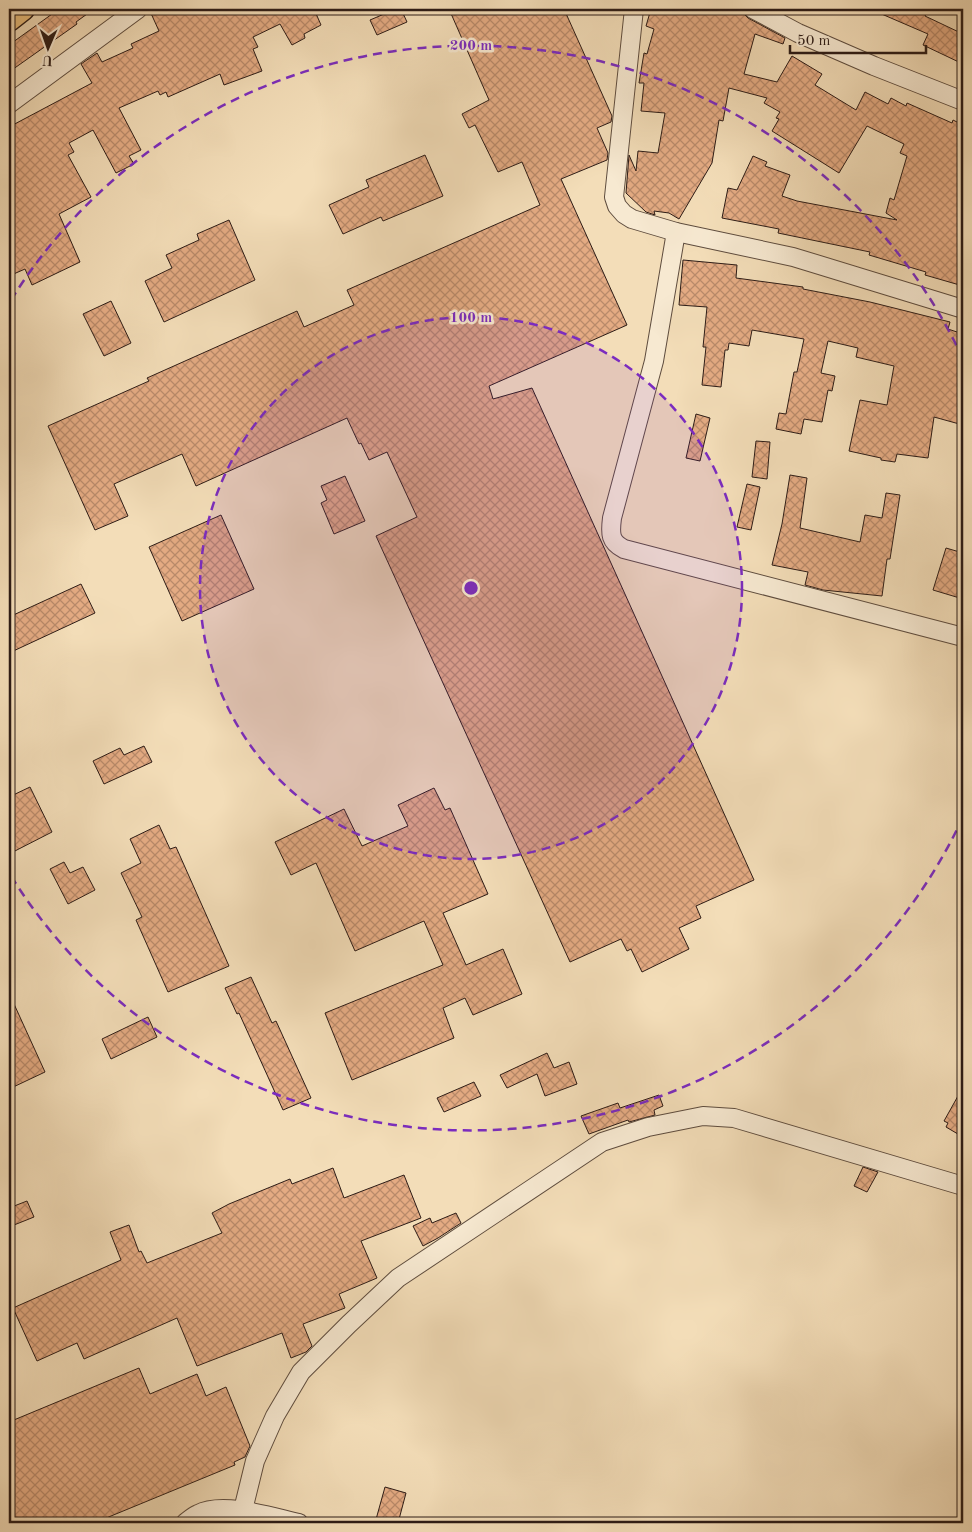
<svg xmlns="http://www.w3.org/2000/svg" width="972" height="1532" font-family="'Old Standard TT',serif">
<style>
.building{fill:url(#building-cross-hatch);stroke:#2d1c16}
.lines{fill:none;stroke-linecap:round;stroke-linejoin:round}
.minor-casing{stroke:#5e4c3e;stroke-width:20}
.major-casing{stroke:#2d1c16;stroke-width:25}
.minor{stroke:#f7e9d1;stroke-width:18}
.major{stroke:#eabe7c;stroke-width:22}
.ring{fill:none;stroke:#7b2cbf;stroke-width:2.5;stroke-dasharray:9 6}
.centre{fill:#7b2cbf;stroke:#f7e9d1;stroke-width:2.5}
.ring-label{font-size:15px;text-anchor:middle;font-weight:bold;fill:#7b2cbf;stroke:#f7e9d1;stroke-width:5;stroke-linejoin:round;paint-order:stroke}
</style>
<defs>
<pattern id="building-cross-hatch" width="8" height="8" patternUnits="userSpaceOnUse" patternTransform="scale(1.25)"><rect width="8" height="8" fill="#e4ab83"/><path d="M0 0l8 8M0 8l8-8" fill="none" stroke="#b98a6a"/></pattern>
</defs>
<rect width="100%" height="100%" fill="#f3ddb8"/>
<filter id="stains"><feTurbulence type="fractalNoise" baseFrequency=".004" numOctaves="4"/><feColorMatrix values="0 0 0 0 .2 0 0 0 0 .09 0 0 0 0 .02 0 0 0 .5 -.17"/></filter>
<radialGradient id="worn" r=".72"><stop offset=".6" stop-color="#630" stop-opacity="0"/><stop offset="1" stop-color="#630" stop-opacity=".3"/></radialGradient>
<g class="building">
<path d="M59,9H94L76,22L77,24L9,72V45Z"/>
<path d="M149,9H314L321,25L304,34L305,38L292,45L280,24L253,37L258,47L253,49L262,71L224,85L220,74L168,97L166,92L160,95L158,91L119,108L141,150L129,156L134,164L116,173L93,130L69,143L74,152L68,155L91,197L59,214L80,262L32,285L25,269L9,276V127L92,83L81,64L97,53L102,62L133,48L131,44L159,31Z"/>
<path d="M396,9H401L407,22L377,35L370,20Z"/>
<path d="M449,9H564L612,116L611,122L597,128L608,153L607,160L561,179L627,325L489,386L493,399L532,388L754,880L696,906L701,918L679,928L689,949L642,972L631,949L627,951L621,939L570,962L376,536L417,517L387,452L369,460L361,443L359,444L347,418L196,486L182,454L114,484L128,516L95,530L48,426L149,381L147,378L297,311L304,327L354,305L347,290L540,205L522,162L498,172L475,125L469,128L462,114L489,100Z"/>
<path d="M651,9H742L744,14L748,18L785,38L783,44L755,34L744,74L777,82L792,56L822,74L815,85L856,110L865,92L888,104L891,98L906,106L907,103L952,123L953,120L963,125V286L925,275L926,272L869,255L870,252L778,233L779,229L722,218L728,188L737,190L753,156L767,162L765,166L790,175L782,196L797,201L897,220L886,213L890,198L894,200L907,156L900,153L904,144L867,126L839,173L772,131L779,119L776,118L780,112L764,103L767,98L729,88L723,121L719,120L712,163L679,219L669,213L654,211L655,215L646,212L626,193L629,155L636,171L638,151L658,153L665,113L641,111L644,83H639L644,53L647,54L654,29L646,26Z"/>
<path d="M870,9H929L925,16L963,34V64L923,45L928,34Z"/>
<path d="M425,155L443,196L383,221L381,217L343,234L329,205L369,187L366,180Z"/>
<path d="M229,220L255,280L164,322L145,281L172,268L166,255L199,240L197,234Z"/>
<path d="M683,260L737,265L736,278L803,287V289L870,302L950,322L948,329L963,334V425L934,417L928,458L897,454L895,462L881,460V458L849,451L860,400L887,405L894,366L856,357L858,348L828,341L821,373L835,376L832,391L828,390L822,422L804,419L801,434L776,429L779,413L786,414L794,372H797L804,339L752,330L749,346L729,343L728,350H725L721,387L702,385L706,347H703L707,307L679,305Z"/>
<path d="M111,301L131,343L104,356L83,314Z"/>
<path d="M696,414L710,418L700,461L686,458Z"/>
<path d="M756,441L770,442L767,479L752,477Z"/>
<path d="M790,475L807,478L800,528L860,542L865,515L882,518L886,493L900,495L890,559H887L882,596L823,590L805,585L808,572L772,565L782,524Z"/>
<path d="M345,476L365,521L334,534L321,503L327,500L321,486Z"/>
<path d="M747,484L760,487L751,530L737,527Z"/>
<path d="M221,515L254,589L182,621L149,547Z"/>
<path d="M946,548L963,553V599L933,590Z"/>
<path d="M81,584L95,613L9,653V617Z"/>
<path d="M144,746L152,762L104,784L93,761L120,748L124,755Z"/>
<path d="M30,787L52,832L9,854V797Z"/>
<path d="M434,788L445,810L450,808L488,894L443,913L466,965L503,949L522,994L473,1015L465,998L443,1008L454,1038L352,1080L325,1013L443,965L424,921L355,951L316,863L291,875L275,842L344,809L362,846L408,826L398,805Z"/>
<path d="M159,825L170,849L176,847L229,966L168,992L136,920L142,917L121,873L141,863L130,839Z"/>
<path d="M64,862L70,873L83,867L95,890L68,904L50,869Z"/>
<path d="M251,977L272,1023L276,1021L311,1098L283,1110L239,1013L237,1014L225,988Z"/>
<path d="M9,993L45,1072L9,1089Z"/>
<path d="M148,1017L157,1037L111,1059L102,1039Z"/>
<path d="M547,1053L554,1068L569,1062L577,1084L545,1096L537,1074L507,1088L500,1075Z"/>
<path d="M474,1082L481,1096L444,1112L437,1098Z"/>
<path d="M963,1087V1137L946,1127L948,1123L944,1121Z"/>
<path d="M659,1095L663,1106L654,1110L655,1115L629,1122L628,1120L589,1134L581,1116L618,1103L620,1108Z"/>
<path d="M863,1167L878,1172L867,1192L854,1186Z"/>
<path d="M333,1168L344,1198L404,1175L421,1218L361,1241L377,1278L339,1294L345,1308L303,1324L312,1346L306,1352L291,1358L282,1333L197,1366L177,1318L84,1359L77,1343L37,1361L13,1308L121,1260L110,1232L129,1225L139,1252L141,1251L147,1263L222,1233L212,1213L229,1204L290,1179L292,1184Z"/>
<path d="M27,1201L34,1217L9,1227V1208Z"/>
<path d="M456,1213L461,1223L438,1238L423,1246L413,1226L430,1218L432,1223Z"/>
<path d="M139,1368L150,1394L197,1374L206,1396L226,1387L250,1446L245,1457L234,1462L235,1465L94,1523H9V1422Z"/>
<path d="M385,1487L406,1493L398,1523H375Z"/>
</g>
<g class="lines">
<defs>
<g id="minor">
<path d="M634,9L614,197L617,206L624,214L632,219L676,232L793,257L963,309"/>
<path d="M753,9L798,33L874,66L963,101"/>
<path d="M9,104L138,9"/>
<path d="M676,232L654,361L612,518C610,534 610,542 624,549L963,637"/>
<path d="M243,1510L255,1461L275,1416L301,1372L349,1324L398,1278L602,1142L648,1127L703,1116L734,1118L963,1186"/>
<path d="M185,1523C189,1520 193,1516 198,1514C223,1501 272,1517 299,1523"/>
</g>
<path id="major" d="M9,20L23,9"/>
</defs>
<use href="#minor" class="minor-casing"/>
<use href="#major" class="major-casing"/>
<use href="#minor" class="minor"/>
<use href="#major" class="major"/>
</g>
<circle cx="471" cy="588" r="271" fill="#7b2cbf" fill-opacity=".12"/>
<g class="ring">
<circle cx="471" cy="588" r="271"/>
<path d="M963 817A543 543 0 0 1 11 876M11 300A543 543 0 0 1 963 359"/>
</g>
<circle cx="471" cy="588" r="8" class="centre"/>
<g class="ring-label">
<text x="471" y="50">200 m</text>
<text x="471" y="322">100 m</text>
</g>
<rect width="972" height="1532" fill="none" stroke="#f3ddb8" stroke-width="30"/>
<rect x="10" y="10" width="952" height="1512" fill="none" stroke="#2d1c16" stroke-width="2.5"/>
<rect x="15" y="15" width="942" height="1502" fill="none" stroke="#2d1c16"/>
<g transform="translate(48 48) rotate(182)" stroke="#f7e9d1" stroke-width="4" paint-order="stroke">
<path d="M0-4L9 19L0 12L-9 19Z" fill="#2d1c16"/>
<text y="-8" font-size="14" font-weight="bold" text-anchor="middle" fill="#2d1c16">U</text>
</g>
<path d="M790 45v8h136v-8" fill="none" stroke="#2d1c16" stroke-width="2.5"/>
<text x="797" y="45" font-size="15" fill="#2d1c16" stroke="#f7e9d1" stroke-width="4" paint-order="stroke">50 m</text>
<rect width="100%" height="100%" filter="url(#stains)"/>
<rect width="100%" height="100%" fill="url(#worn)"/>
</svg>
